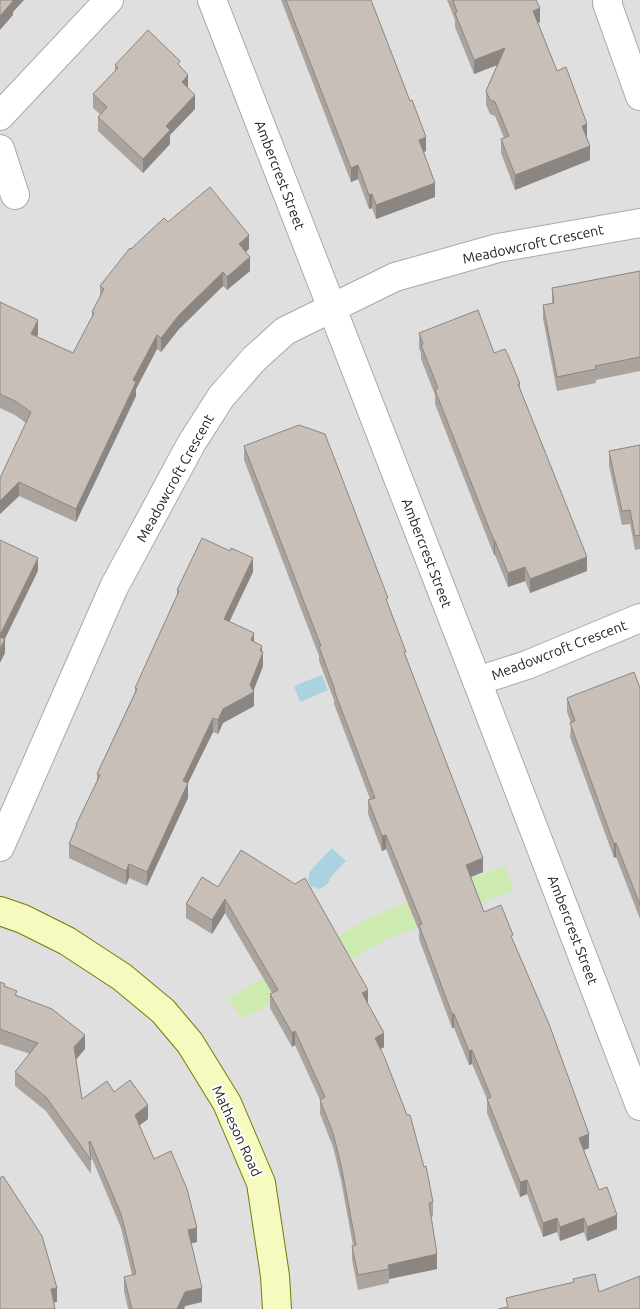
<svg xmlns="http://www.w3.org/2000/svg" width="640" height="1309" font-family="Ubuntu,sans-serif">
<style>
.residential{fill:#e0dfdf}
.grass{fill:#cdebb0}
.water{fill:#aad3df}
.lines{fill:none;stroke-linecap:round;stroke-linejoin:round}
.street-casing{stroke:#a9a9a9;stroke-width:30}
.secondary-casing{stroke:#707d05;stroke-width:30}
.street{stroke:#fff;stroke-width:28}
.secondary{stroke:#f7fabf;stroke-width:28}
.wall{fill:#aba49e}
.shaded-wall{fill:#8b8681}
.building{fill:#c7bfb8;stroke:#8b8681}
.labels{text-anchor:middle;stroke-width:4;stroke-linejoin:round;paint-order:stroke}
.street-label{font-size:14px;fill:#222;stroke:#fff}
</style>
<rect width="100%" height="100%" fill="#f2efe9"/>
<rect class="residential" x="0" y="0" width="640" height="1309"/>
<path class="grass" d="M505,866L514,890L385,940L243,1019L227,999L373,916Z"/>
<g class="water">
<path d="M322,675L328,690L300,702L294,686Z"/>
<path d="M332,848L346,861L330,878C330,884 324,887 318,889L311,886L308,880L310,871Z"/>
</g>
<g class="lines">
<defs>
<g id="street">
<path d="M212,0L477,681L640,1106"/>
<path d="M608,0L607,3L640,96"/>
<path d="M0,116L109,0"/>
<path d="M0,149L15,195"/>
<path d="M477,681L527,665L640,618"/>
<path d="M0,847L114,587L191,444L221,397L254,359L285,331L395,277L498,248L640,223"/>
</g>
<path id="secondary" d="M0,911L23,919L67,941L122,977L163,1011L190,1043L227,1103L261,1183L275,1276L277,1309"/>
</defs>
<use href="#street" class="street-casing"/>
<use href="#secondary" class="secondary-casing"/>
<use href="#street" class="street"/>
<use href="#secondary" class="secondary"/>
</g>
<g class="wall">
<path d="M281,0H371L426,151L424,152L435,197L376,219L372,208L369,209L358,179L351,182Z"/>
<path d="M447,0H536L540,22L538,23L557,71L587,138H586L590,160L515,190L501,153V139L504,138L495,116L490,114L486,105V91L497,65L474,74L455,27V20Z"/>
<path d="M115,65L180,66L195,109L170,135V144L143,173L98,131V117L100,114L93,108V94L115,71Z"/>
<path d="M168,222L249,249L246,252L250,271L227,290L223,286L179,329L161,352L157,349L136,389V396L76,522L19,496L0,514L26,423L15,415L0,408V302L38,334L37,337L73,353L92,318V312L100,297V286L131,249Z"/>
<path d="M640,271V371L596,380V383L557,391L543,319V305L552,303V288Z"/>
<path d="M419,333L494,353L520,384V390L587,571L530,593L525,581L508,587L495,555H494L435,404V395L421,359V353L419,348Z"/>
<path d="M640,445V549L635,550L630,524L622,525L609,466V451Z"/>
<path d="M244,446L388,604L406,657L483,872L471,877L484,912L513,941L589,1148L584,1150L599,1190L617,1229L587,1241L584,1232L560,1241L557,1232L543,1237L527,1194L520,1197L487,1113V1099L472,1064L469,1065L454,1028H452L419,939V931L386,849L382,851L368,814V800L370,799L334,704V700L319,661V656L244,460Z"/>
<path d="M253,572L229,622L254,642L262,652L263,666L253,691L254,706L223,723L218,734L213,732L188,783V798L147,886L129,878L126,885L69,858V844L76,829V825L97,781V774L135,692V688L177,596V590Z"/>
<path d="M640,688V919L616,857L614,858L570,737L571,723L567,712V698Z"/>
<path d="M202,877L368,1004L384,1047L381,1049L433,1202V1216L431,1217L437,1269L389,1279V1283L358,1290L352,1260V1246H353L341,1180L333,1147L320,1114V1100L295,1045L292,1047L270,1008V994L272,993L225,913L212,934L186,918V904Z"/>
<path d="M0,982L85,1049L76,1059L82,1099L114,1092L148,1119L139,1125L154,1159L197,1242L191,1243L202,1302L185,1306L184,1309H128L124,1291V1277L132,1275L121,1228L91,1156V1174L46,1111L15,1086V1072L30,1054L0,1044Z"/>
</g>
<g class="shaded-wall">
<path d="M11,0H24L13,12V15L0,30V16Z"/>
<path d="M540,8V22L533,25V11Z"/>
<path d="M505,48V62L474,74V60Z"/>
<path d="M188,75V89L182,82Z"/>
<path d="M195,95V109L170,135V144L143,173V159L166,126Z"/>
<path d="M587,124V138L582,140V126Z"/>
<path d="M426,137V151L419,154V140Z"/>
<path d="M590,146V160L515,190V175Z"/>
<path d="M358,165V179L351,182V168Z"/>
<path d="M435,183V197L376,219V205Z"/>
<path d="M372,194V208L369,209V195Z"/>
<path d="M249,235V249L239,257V244Z"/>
<path d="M250,257V271L227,290V277Z"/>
<path d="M223,272V286L179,329L161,352V338L179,315Z"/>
<path d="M38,320V334L31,348V334Z"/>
<path d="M157,335V349L136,389V396L76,522V509L133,380Z"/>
<path d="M19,482V496L0,514V501Z"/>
<rect x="494" y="541" width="1" height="14"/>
<path d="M587,557V571L530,593V579Z"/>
<path d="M38,558V571L0,649V635Z"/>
<path d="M253,558V572L224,633V619Z"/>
<path d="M525,567V581L508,587V573Z"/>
<path d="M254,633V647L251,640Z"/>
<path d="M5,639V653L0,663V649Z"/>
<path d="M262,646V656L263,652V666L253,692H254V706L223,723L218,734V720L223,709L250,685L260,651Z"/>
<path d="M213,718V732L188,783V798L147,886V872L183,781Z"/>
<path d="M386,835V849L382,851V836Z"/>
<path d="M616,843V857L614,858V844Z"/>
<path d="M483,858V872L466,879V865Z"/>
<path d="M129,864V878L126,885V871Z"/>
<path d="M225,899V913L212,934V920Z"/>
<path d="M368,990V1004L362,993Z"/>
<rect x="452" y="1014" width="2" height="14"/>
<path d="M295,1031V1045L292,1047V1033Z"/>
<path d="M384,1033V1047L375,1052V1038Z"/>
<path d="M85,1035V1049L74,1062V1047Z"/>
<path d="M472,1050V1064L469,1065V1051Z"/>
<path d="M148,1105V1119L135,1129V1115Z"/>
<path d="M589,1134V1148L579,1152V1138Z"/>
<path d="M527,1180V1194L520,1197V1182Z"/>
<path d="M617,1215V1229L587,1241V1227Z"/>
<path d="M557,1218V1232L543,1237V1223Z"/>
<path d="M584,1218V1232L560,1241V1227Z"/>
<path d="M197,1228V1242L188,1244V1230Z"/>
<path d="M437,1254V1269L389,1279V1269L388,1265Z"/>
<path d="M57,1288V1302L51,1303V1289Z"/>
<path d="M202,1288V1302L185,1306L184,1309H177L185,1292Z"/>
</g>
<g class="building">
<path d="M0,0H12L13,1L0,16Z"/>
<path d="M286,0H371L410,101L412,100L426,137L419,140L435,183L376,205L372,194L369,195L358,165L351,168Z"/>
<path d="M453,0H536L540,8L533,11L557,71L566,67L587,124L582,126L590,146L515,175L501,139L509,136L495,102L490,100L486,91L505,48L474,60L455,13L457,12Z"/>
<path d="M148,30L180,61L178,64L188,75L182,82L195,95L166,126L170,130L143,159L98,117L107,107L93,94L118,68L115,65Z"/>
<path d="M210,187L249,235L239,244L250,257L227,277L223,272L179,315L161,338L157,335L133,380L136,382L76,509L19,482L0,501V478L31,412L15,401L0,394V302L38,320L31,334L73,353L94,313L92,312L104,289L100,286L130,248L131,249L164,218L168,222Z"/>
<path d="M640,271V357L595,366L596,369L557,377L543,305L554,303L552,288Z"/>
<path d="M478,310L494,353L505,349L509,357L520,384H518L587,557L530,579L525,567L508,573L495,541H494L435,390L438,388L421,345L423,344L419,333Z"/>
<path d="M299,425L325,434L388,598L386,599L406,652H404L483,858L466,865L484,912L501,905L513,935L511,936L549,1024L589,1134L579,1138L599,1190L607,1187L617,1215L587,1227L584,1218L560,1227L557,1218L543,1223L527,1180L520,1182L487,1099L491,1097L472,1050L469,1051L454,1014H452L419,925L422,924L386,835L382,836L368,800L375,798L334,690H335L319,647L321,646L244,446Z"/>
<path d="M640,445V535L635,536L630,510L622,511L609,451Z"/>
<path d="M202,538L230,551L231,548L253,558L224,619L254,633L251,640L262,646L260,651L263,652L250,685L254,692L223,709L218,720L213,718L183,781L188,783L147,872L129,864L126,871L69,844L77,825H76L100,775L97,774L137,689L135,688L179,591L177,590Z"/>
<path d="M0,540L38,558L0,635Z"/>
<path d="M0,637L5,639L0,649Z"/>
<path d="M634,672L640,688V905L616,843L614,844L570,723L575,721L567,698Z"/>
<path d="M241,850L295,884L305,878L368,990L362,993L384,1033L375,1038L384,1056L407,1115H410L424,1167L426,1166L433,1202L429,1203L437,1254L388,1265L389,1269L358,1275L352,1246L356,1245L341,1165L333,1133L320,1100L325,1097L295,1031L292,1033L270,994L278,990L225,899L212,920L186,904L202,877L218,887Z"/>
<path d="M0,982L5,984L4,986L17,991L15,995L52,1009L85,1035L74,1047L82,1099L107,1081L114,1092L130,1080L148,1105L135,1115L154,1159L171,1151L187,1189L197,1228L188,1230L202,1288L185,1292L177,1309H132L124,1277L136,1274L121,1214L90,1141L89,1142L91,1160L46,1097L15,1072L38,1043L0,1029Z"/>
<path d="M3,1176L42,1236L57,1288L51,1289L55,1309H0V1178Z"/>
<path d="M595,1274L599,1292L640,1276V1309H498L508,1307L506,1298L574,1282L573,1279Z"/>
</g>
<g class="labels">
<g class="street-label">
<text transform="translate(280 175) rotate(69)" y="5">Ambercrest Street</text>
<text transform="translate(533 244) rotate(-12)" y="5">Meadowcroft Crescent</text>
<text transform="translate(175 478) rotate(-61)" y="5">Meadowcroft Crescent</text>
<text transform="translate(427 553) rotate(69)" y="5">Ambercrest Street</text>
<text transform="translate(559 650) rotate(-21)" y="5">Meadowcroft Crescent</text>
<text transform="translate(573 930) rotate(69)" y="5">Ambercrest Street</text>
<text transform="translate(237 1131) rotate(65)" y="5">Matheson Road</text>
</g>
</g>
</svg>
